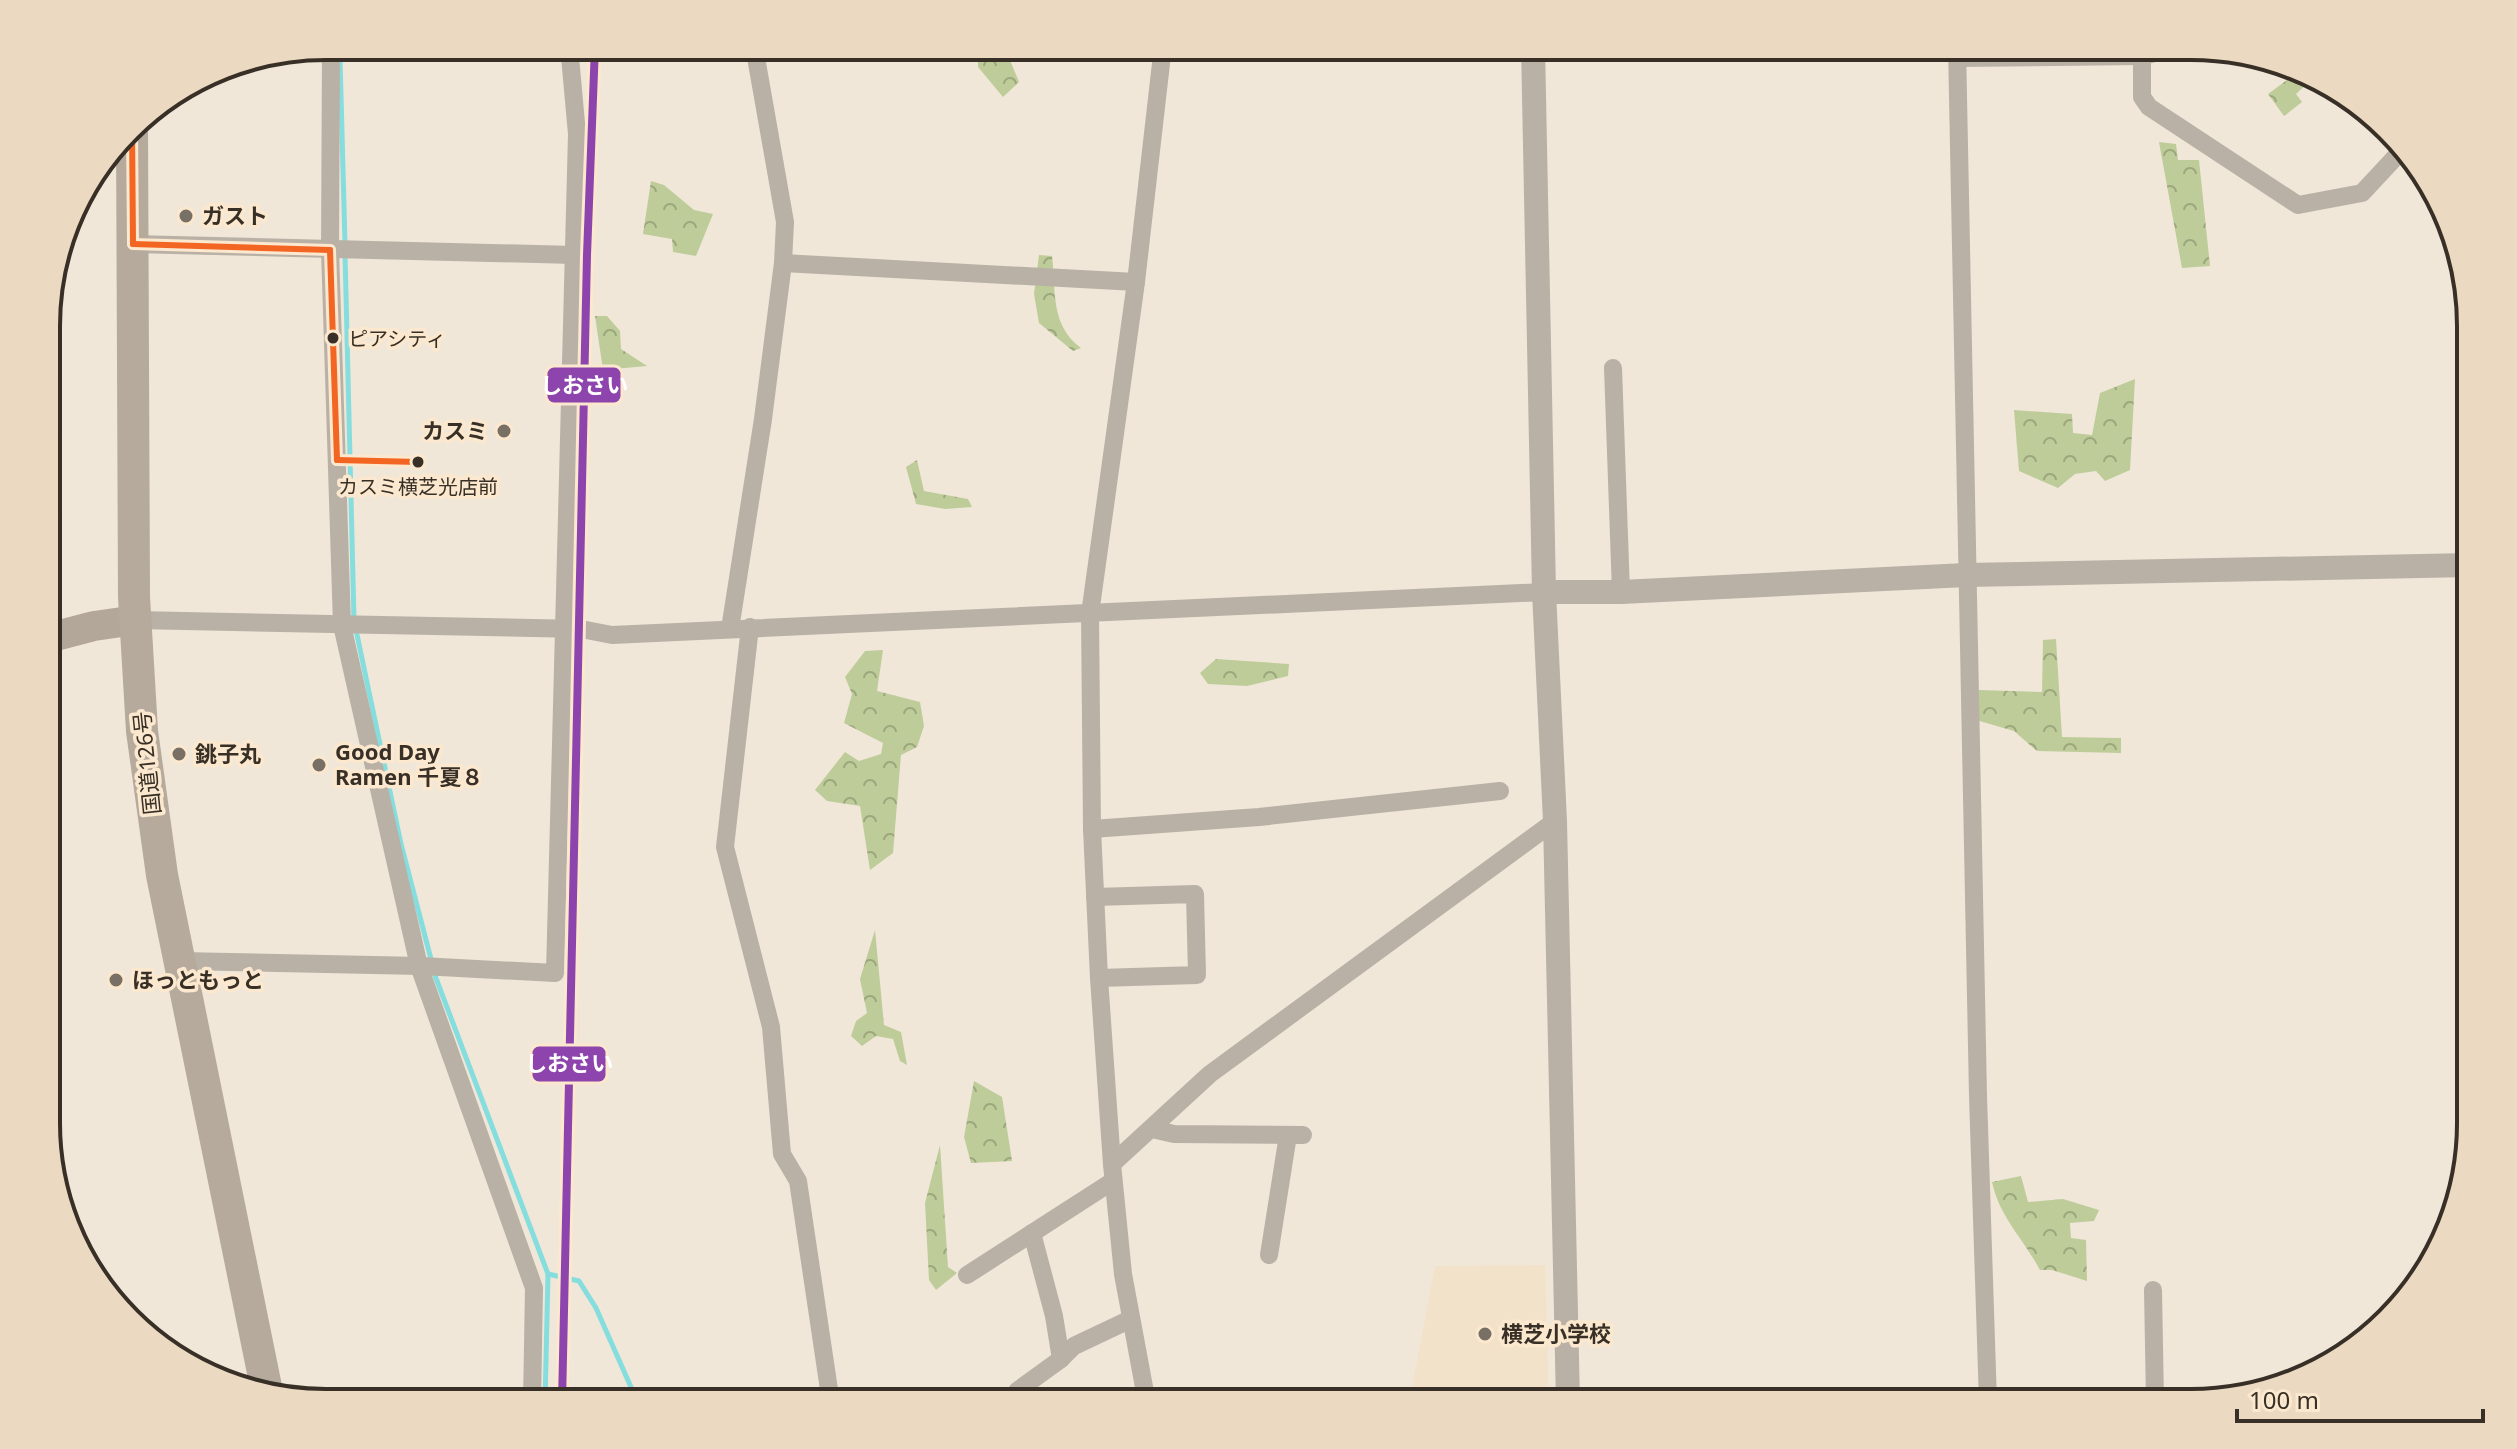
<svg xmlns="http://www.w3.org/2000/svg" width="2517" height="1449" font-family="'Noto Sans','Noto Sans JP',sans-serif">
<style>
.built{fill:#f3e2ca}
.forest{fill:url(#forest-crowns)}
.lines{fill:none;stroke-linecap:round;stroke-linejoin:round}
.stream{stroke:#85ddde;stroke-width:5}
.minor{stroke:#bab1a6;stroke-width:18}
.tertiary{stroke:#bab1a6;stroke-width:24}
.primary{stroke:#b3a799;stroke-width:30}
.trunk{stroke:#b5aa9c;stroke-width:32}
.bus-1-casing{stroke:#fbe8ce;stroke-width:12}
.bus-1{stroke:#f26522;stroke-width:6}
.rail-1-casing{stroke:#fbe8ce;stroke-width:14}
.rail-1{stroke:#8e44ad;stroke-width:8}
.poi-dot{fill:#787064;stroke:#fbe8ce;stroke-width:3}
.bus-dot{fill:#383026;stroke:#fbe8ce;stroke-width:3}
.labels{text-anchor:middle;stroke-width:7;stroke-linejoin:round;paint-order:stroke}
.bus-label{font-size:20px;fill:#383026;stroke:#fbe8ce;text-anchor:start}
.poi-label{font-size:22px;font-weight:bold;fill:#383026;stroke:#fbe8ce;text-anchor:start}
.street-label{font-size:22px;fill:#383026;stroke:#fbe8ce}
.rim{fill:none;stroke:#383026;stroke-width:4}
.line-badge{stroke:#fbe8ce;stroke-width:3}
.badge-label{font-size:22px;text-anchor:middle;font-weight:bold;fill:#fff}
</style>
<defs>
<pattern id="forest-crowns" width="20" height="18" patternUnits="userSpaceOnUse" patternTransform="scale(2)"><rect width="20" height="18" fill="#becc99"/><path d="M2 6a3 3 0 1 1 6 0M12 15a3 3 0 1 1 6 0" fill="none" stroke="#9ba67d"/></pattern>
</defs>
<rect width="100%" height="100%" fill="#f0e7d8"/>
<path class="built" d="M1545,1265L1549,1403H1409L1435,1266Z"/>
<g class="forest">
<path d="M978,46H1004L1019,82L1003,97L978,67Z"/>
<path d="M2295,74L2312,79L2296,94L2302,102L2284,116L2268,94Z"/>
<path d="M2159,142L2176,144L2178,160H2199L2210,266L2182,268Z"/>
<path d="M651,181L664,185L694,210L713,214L696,256L673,252L672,239L643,234Z"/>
<path d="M1039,255L1052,256C1056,291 1050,325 1081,348L1073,351L1039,323L1034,294Z"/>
<path d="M595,316H607L620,331L621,349L647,366L603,370Z"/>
<path d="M2135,379L2130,470L2105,481L2096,471L2075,474L2058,488L2019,471L2014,410L2072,414L2073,433L2092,435L2100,393Z"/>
<path d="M917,460L924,491L968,499L972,507L945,509L916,504L906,467Z"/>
<path d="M2056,639L2062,737L2121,738V753L2037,751L2014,731L1976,720L1979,690L2042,692L2043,640Z"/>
<path d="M883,650L877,691L920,702L924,726L917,747L901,755L893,853L870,870L860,806L827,801L815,790L845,752L859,761L881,754L883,743L844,723L852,694L845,677L865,651Z"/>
<path d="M1216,659L1289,664L1288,676L1247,686L1208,684L1200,673Z"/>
<path d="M875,930L884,1025L901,1032L907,1065L900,1061L893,1039L876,1036L862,1046L851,1036L856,1021L867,1013L860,979Z"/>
<path d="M974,1081L1002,1097L1012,1161L971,1163L964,1137Z"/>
<path d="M940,1145L948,1267L957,1273L936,1290L929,1280L925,1203Z"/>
<path d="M2021,1176L2028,1202L2063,1199L2099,1210L2094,1221L2070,1223L2071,1238L2086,1240L2087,1281L2052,1270H2040C2023,1238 2000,1218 1992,1182Z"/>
</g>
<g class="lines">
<g class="stream">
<path d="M340,58L345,244"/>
<path d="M345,254L354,620"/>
<path d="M356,630L401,844L432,963"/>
<path d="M434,973L548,1274L545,1403"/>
<path d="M548,1274L579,1281L596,1308L638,1403"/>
</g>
<g class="minor">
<path d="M331,46L330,250L342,625L419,966L534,1288L532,1403"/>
<path d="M1957,46L1978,1096L1988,1402"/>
<path d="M2142,56V97L2149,107L2298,205L2362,193L2402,150"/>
<path d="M1958,58L2142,56L2186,46"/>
<path d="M133,244L574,255"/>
<path d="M783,263L1136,282"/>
<path d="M1613,368L1621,592"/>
<path d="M136,620L581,629L612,635L1544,592"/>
<path d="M750,627L725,847L771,1027L782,1154L798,1181L831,1403"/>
<path d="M730,629L763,419L783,263L785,222L754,46"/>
<path d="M1092,829L1259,817L1500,791"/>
<path d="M1095,897L1195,894L1197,975L1099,978"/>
<path d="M180,961L421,966L555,973L577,134L569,46"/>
<path d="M1152,1129L1174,1134L1303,1135"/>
<path d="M1112,1164L1210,1074L1555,821"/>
<path d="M1032,1233L1054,1316L1061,1359"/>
<path d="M1269,1255L1288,1135"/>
<path d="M967,1275L1113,1181"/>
<path d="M2153,1290L2155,1402"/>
<path d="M1017,1391L1061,1359L1074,1346L1131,1319"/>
<path d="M1147,1403L1123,1274L1112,1164L1099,978L1092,829L1090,614L1136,282L1163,46"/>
</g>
<g class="tertiary">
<path d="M1533,46L1544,592L1555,821L1568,1403"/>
<path d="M1544,592H1621L1966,575L2470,565"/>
</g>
<path class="primary" d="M48,638L94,626L136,620"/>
<path class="trunk" d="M132,127L134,597L142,731L162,875L266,1387"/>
<defs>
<g id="bus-1">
<path d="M132,127L133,244"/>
<path d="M133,244L330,250"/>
<path d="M330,250L337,460"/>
<path d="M337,460L418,462"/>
</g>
</defs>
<use href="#bus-1" class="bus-1-casing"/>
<use href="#bus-1" class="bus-1"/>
<defs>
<path id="rail-1" d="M562,1403L587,255L595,46"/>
</defs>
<use href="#rail-1" class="rail-1-casing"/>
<use href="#rail-1" class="rail-1"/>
</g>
<g class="poi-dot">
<circle cx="186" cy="216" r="8"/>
<circle cx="504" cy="431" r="8"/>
<circle cx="179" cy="754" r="8"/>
<circle cx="319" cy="765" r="8"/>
<circle cx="116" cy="980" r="8"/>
<circle cx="1485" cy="1334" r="8"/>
</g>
<g class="bus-dot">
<circle cx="333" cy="338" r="7"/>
<circle cx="418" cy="462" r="7"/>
</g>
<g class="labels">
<g class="bus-label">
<text x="348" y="346">ピアシティ</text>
<text x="418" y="494" text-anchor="middle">カスミ横芝光店前</text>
</g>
<g class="poi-label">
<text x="202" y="224">ガスト</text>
<text x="488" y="439" text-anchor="end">カスミ</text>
<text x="335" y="760">Good Day<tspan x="335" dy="25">Ramen 千夏８</tspan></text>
<text x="195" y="762">銚子丸</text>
<text x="132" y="988">ほっともっと</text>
<text x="1501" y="1342">横芝小学校</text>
</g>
<g class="street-label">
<text transform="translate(147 763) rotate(-96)" y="8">国道126号</text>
</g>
</g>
<path d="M0 0H2517V1449H0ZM326 60H2191A266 266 0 0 1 2457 326V1123A266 266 0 0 1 2191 1389H326A266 266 0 0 1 60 1123V326A266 266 0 0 1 326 60Z" fill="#ebd9c1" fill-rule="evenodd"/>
<path class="rim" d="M326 60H2191A266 266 0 0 1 2457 326V1123A266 266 0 0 1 2191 1389H326A266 266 0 0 1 60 1123V326A266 266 0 0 1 326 60Z"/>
<g class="line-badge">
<rect x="546" y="366" width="76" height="38" rx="8" fill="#8e44ad"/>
<rect x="531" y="1045" width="76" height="38" rx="8" fill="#8e44ad"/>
</g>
<g class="badge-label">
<text x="584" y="393">しおさい</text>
<text x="569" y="1071">しおさい</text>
</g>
<path d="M2237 1409v12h246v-12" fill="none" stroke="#383026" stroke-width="4"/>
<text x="2249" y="1409" font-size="24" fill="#383026" stroke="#fbe8ce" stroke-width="6" paint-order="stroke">100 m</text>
</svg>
